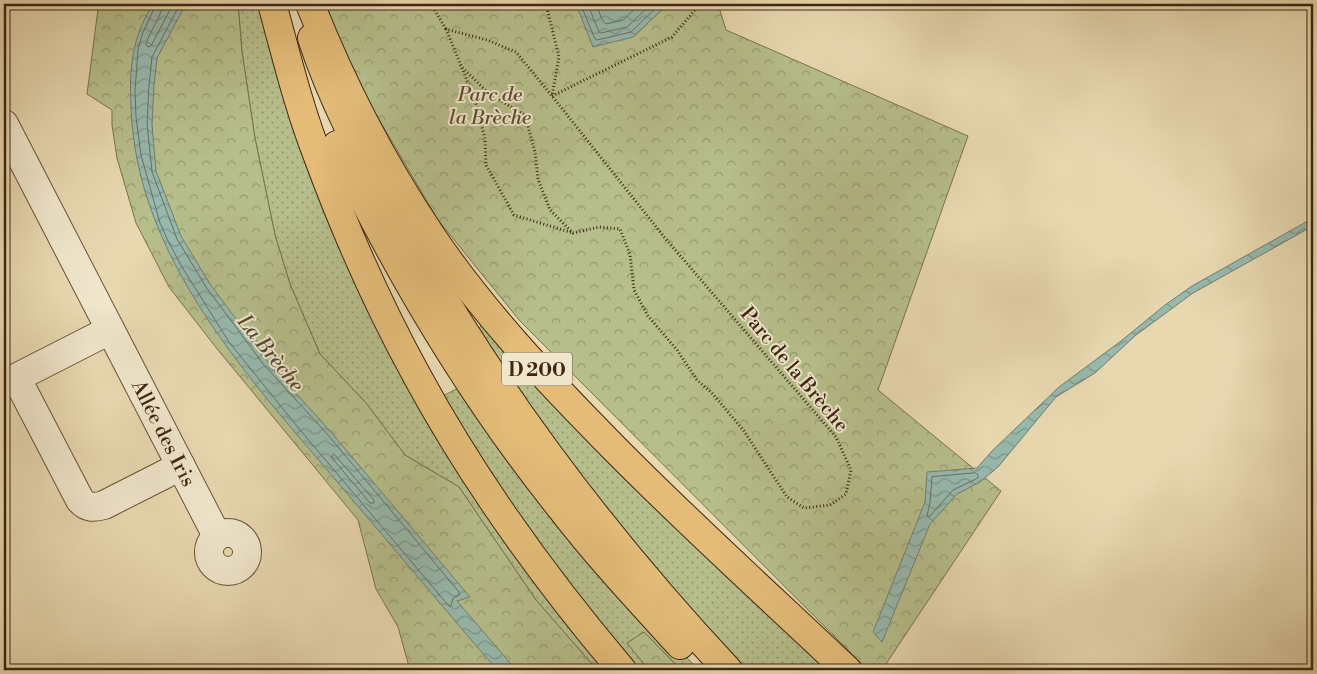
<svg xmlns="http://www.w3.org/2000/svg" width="1317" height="674" font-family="'Libre Bodoni',serif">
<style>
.green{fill:url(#green-dots);stroke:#7a724e}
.forest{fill:url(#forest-crowns);stroke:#7a724e}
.water{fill:url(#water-waves);stroke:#737e6f}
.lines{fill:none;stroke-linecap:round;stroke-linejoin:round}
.shore{stroke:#6a7060;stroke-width:1}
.minor-casing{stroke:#685239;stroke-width:30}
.major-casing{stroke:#3e2611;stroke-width:30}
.highway-casing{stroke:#3e2611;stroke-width:30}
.path{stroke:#3e2611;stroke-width:3;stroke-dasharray:1 2.5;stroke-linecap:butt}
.minor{stroke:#f0e6cc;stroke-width:28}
.major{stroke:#e4bc78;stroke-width:28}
.highway{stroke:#e4bc78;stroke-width:28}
.labels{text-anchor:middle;stroke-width:4;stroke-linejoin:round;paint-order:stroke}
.shield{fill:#f0e6cc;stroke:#736049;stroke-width:1}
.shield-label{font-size:19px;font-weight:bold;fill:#3e2611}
.park-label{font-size:20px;font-style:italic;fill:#5c4c30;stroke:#f0e6cc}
.street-label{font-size:20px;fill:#3e2611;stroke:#f0e6cc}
.water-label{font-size:21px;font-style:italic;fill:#544b38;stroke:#f0e6cc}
</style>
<defs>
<pattern id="green-dots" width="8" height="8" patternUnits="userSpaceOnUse" patternTransform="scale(1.25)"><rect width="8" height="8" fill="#b6be8b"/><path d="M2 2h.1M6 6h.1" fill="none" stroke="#959a70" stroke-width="1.8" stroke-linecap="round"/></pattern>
<pattern id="forest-crowns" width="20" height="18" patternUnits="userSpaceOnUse" patternTransform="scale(1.25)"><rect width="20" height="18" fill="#b6be8b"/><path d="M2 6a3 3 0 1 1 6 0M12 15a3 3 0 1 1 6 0" fill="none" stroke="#959a70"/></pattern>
<pattern id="water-waves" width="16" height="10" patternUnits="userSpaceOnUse" patternTransform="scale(1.25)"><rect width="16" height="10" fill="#97b9ae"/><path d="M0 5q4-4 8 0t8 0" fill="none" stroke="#7d968c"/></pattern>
</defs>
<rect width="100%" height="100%" fill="#e8d8b0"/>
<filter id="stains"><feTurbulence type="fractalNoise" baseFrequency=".004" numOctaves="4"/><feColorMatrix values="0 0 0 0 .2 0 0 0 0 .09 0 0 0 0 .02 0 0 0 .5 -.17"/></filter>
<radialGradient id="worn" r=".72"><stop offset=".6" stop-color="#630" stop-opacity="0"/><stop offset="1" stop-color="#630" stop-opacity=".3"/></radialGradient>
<g class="green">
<path d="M238,4H264L342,237L614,670H597L536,600L459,487L405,455L366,403L320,354L290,284L275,235L255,138L242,52Z"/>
<path d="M483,324L831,670H745L642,559L475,332Z"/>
<path d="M462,386L655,626L699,670H681L644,632L627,643L649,670H634L558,577L439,398Z"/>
</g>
<g class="forest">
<path d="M115,4H238L242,52L255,138L275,235L290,284L320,354L366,403L405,455L459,487L536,600L597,670H410L398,627L376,589L358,520L218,350L169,287L136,223L117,158L112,125V110L87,94L98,9Z"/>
<path d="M326,4H580L578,9L633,37L668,4H718L726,30L968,136L878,390L1001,491L882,670H868L520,321L438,220L367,99L338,41Z"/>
<path d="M644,632L681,670H649L627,643Z"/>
</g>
<g class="water">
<path d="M153,4H186L157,58L154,85L152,124L156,171L181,236L210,284L268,362L331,432L470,597L457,601L516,670H497C446,611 396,551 345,491C252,381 136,260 131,107C129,68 132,37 153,4Z"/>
<path d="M580,4H668L633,37L593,47L578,9Z"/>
<path d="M1313,218V226L1193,293L1136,335L1095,373L1056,397L998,467L980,482L957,494L930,524L882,642L873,632L925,502L927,472L977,468L992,451L1059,387L1121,341L1165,305L1192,286Z"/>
</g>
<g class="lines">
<g class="shore">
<path d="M156,4L142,35L138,50L135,91L136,117L141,155L160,223L168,241L182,267L229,342L296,425L448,605L451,606L453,598L459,595V592L328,435L264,365L206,287L177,239L152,172L147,124L149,85L152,57L180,4"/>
<path d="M163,4C162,15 150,31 146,44L148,47L151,46L173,4"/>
<path d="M584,4L583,10L595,39L597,40L631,32L660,4"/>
<path d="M590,4V10L599,32L601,33L627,27L651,4"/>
<path d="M598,4C598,10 601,20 606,24L623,20L640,4"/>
<path d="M334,454L374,500V503H370L332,458V456Z"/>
<path d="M976,473L978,475V478L953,490L930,516H927L930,502L932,477Z"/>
</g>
<defs>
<g id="minor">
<path d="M4,124L217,536"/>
<path d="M17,379L80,500C87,508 94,508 104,505L181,466"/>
<path d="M4,384L110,330"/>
<circle cx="228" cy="552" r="19"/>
</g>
<g id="major">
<path d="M312,38C332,100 362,155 393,211C484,378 598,531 728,670"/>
<path d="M337,145C398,273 472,397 561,508C598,556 639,600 680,645"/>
</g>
<g id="highway">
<path d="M272,4C286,54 298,105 317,154C345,230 378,305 417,376C474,481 545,579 622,670"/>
<path d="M310,4C342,85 382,162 430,234C483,313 548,381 614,448C690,525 770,597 847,670"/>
</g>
</defs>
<use href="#minor" class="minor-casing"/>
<use href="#major" class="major-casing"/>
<use href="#highway" class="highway-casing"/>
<g class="path">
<path d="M431,4L446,29"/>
<path d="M546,4L559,57L552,96"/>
<path d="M460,65L489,94L525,115L535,152L538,179L550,210L573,233L599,227L620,229L630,254L634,290L648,316L677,350L697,380L712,393L744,431L787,497L804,508L830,505L846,494L851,470L836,437L665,238L552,96L516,52L487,40L446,29L475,100L485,139L486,165L514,215L573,233"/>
<path d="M552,96L672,37L700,4"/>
</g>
<use href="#minor" class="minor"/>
<use href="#major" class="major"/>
<use href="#highway" class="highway"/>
</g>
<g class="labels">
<rect class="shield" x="502" y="352.5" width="70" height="33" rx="4"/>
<g class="shield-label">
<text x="537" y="376">D 200</text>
</g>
<g class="park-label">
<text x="490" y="101">Parc de<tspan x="490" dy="23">la Brèche</tspan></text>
</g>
<g class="street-label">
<text transform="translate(795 369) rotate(50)" y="7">Parc de la Brèche</text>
<text transform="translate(164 433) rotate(63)" y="7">Allée des Iris</text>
</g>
<g class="water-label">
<text transform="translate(271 353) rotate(51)" y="7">La Brèche</text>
</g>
</g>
<rect width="1317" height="674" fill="none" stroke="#e8d8b0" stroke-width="20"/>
<rect x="5" y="5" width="1307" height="664" fill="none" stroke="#3e2611" stroke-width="2.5"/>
<rect x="10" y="10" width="1297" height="654" fill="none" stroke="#3e2611"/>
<rect width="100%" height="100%" filter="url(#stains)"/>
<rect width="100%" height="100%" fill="url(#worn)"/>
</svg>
